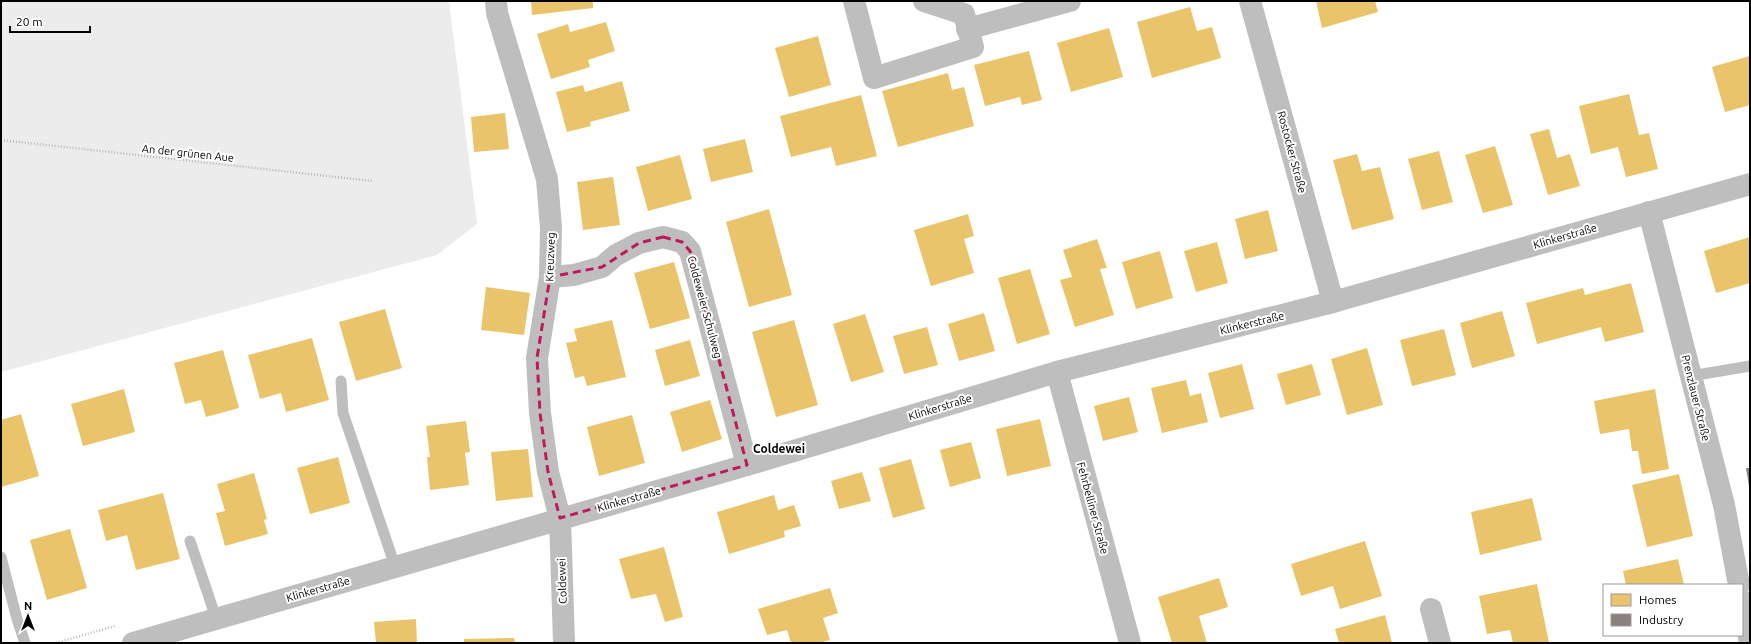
<svg xmlns="http://www.w3.org/2000/svg" width="1751" height="644" font-family="Ubuntu,sans-serif">
<style>
.green{fill:#ececec}
.homes{fill:#e9c46a}
.industry{fill:#8a817c}
.lines{fill:none;stroke-linecap:round;stroke-linejoin:round}
.path{stroke:#b9b9b9;stroke-width:2.5;stroke-dasharray:1 2;stroke-linecap:butt}
.lane{stroke:#bebebe;stroke-width:11}
.street{stroke:#bebebe;stroke-width:22}
.marked{fill:none;stroke:#c2185b;stroke-width:3;stroke-dasharray:8 5;stroke-linejoin:round}
.labels{text-anchor:middle;stroke-width:4;stroke-linejoin:round;paint-order:stroke}
.street-label{font-size:11px;fill:#000;stroke:#fff}
.neighbourhood-label{font-size:12px;font-weight:bold;fill:#000;stroke:#fff}
</style>
<rect width="100%" height="100%" fill="#fff"/>
<path class="green" d="M1,1H449L477,224L437,255L1,372Z"/>
<g class="homes">
<path d="M531,1H593V8L532,15Z"/>
<path d="M1316,1H1375L1378,12L1322,28Z"/>
<path d="M1190,7L1197,31L1212,27L1221,58L1152,78L1137,22Z"/>
<path d="M606,22L615,51L588,60L590,67L551,79L537,34L568,24L570,32Z"/>
<path d="M1109,28L1123,77L1071,92L1057,43Z"/>
<path d="M818,36L831,85L789,97L775,48Z"/>
<path d="M1029,51L1042,100L1022,105L1020,97L985,106L974,65Z"/>
<path d="M1750,56V105L1725,112L1712,67Z"/>
<path d="M948,73L952,90L964,87L974,126L898,147L882,91Z"/>
<path d="M622,81L630,111L590,122L591,126L567,132L556,92L583,85L585,92Z"/>
<path d="M1629,94L1639,135L1649,133L1658,169L1626,177L1618,147L1591,154L1579,106Z"/>
<path d="M861,95L877,156L836,166L831,147L791,157L780,116Z"/>
<path d="M505,113L509,149L474,152L471,117Z"/>
<path d="M1549,129L1557,158L1570,154L1580,186L1548,195L1530,134Z"/>
<path d="M745,139L753,172L711,182L703,149Z"/>
<path d="M1495,146L1513,205L1483,213L1465,155Z"/>
<path d="M1439,151L1453,202L1422,210L1408,159Z"/>
<path d="M1357,154L1362,171L1380,167L1394,219L1352,230L1333,160Z"/>
<path d="M680,155L692,199L648,211L636,167Z"/>
<path d="M613,177L620,225L583,230L577,182Z"/>
<path d="M769,209L792,295L749,307L726,222Z"/>
<path d="M1268,210L1278,251L1245,259L1235,219Z"/>
<path d="M968,214L974,236L964,239L974,273L931,286L914,230Z"/>
<path d="M1750,237V283L1716,293L1704,251Z"/>
<path d="M1097,239L1107,268L1100,269L1114,315L1075,327L1060,280L1072,277L1063,250Z"/>
<path d="M1217,242L1228,283L1196,292L1184,251Z"/>
<path d="M1160,251L1173,298L1136,309L1122,262Z"/>
<path d="M674,262L690,318L650,329L634,273Z"/>
<path d="M1030,269L1050,334L1017,344L998,278Z"/>
<path d="M1631,283L1644,332L1605,342L1601,327L1537,344L1526,303L1583,288L1585,295Z"/>
<path d="M486,287L530,293L524,335L481,330Z"/>
<path d="M385,309L402,368L356,381L339,322Z"/>
<path d="M1502,311L1515,356L1472,368L1460,323Z"/>
<path d="M984,313L995,351L959,361L948,324Z"/>
<path d="M865,314L884,372L851,382L833,324Z"/>
<path d="M612,320L626,377L587,386L584,376L575,378L566,343L577,341L574,329Z"/>
<path d="M794,320L818,405L776,417L752,332Z"/>
<path d="M927,327L938,365L904,374L893,336Z"/>
<path d="M1444,329L1456,375L1412,386L1400,340Z"/>
<path d="M312,338L329,400L286,412L281,393L260,399L248,355Z"/>
<path d="M690,340L700,376L665,386L655,350Z"/>
<path d="M1367,348L1383,405L1347,415L1331,359Z"/>
<path d="M223,350L239,408L206,417L201,400L185,404L174,363Z"/>
<path d="M1242,364L1254,409L1220,418L1208,373Z"/>
<path d="M1312,364L1321,395L1286,405L1277,374Z"/>
<path d="M1186,380L1190,396L1201,393L1208,422L1162,433L1151,388Z"/>
<path d="M124,389L135,432L83,446L71,404Z"/>
<path d="M1655,389L1669,469L1642,474L1638,451H1632L1629,429L1600,434L1594,401Z"/>
<path d="M1129,397L1138,432L1103,441L1094,406Z"/>
<path d="M710,400L722,439L682,452L670,412Z"/>
<path d="M21,414L39,476L1,487V420Z"/>
<path d="M632,415L645,463L599,476L587,427Z"/>
<path d="M1040,419L1051,466L1007,476L996,429Z"/>
<path d="M466,421L470,452L465,453L469,485L430,490L427,457H430L426,426Z"/>
<path d="M971,442L981,478L950,487L940,450Z"/>
<path d="M528,449L533,497L496,501L491,452Z"/>
<path d="M338,457L350,503L310,514L297,468Z"/>
<path d="M911,459L925,509L893,518L879,468Z"/>
<path d="M862,472L871,501L839,509L831,481Z"/>
<path d="M254,473L267,519L264,520L268,534L225,546L216,513L225,511L217,484Z"/>
<path d="M1679,474L1693,536L1647,547L1632,485Z"/>
<path d="M163,493L180,559L136,570L127,535L106,541L98,510Z"/>
<path d="M774,495L778,510L794,505L801,526L784,531L785,537L729,554L717,512Z"/>
<path d="M1532,498L1542,540L1480,555L1471,512Z"/>
<path d="M70,529L87,588L47,600L30,540Z"/>
<path d="M1365,541L1382,596L1340,609L1333,586L1301,596L1291,564Z"/>
<path d="M664,547L683,617L665,622L656,594L631,599L619,559Z"/>
<path d="M1678,559L1684,585H1626L1623,571Z"/>
<path d="M1219,578L1228,607L1199,616L1207,643H1172L1158,597Z"/>
<path d="M1537,584L1549,643H1513L1510,630L1487,634L1479,596Z"/>
<path d="M830,588L838,613L823,618L830,640L819,643H791L787,630L767,635L758,609Z"/>
<path d="M1385,615L1392,643H1339L1335,629Z"/>
<path d="M416,619L417,643H376L374,622Z"/>
<path d="M514,638L515,643H464V639Z"/>
</g>
<path class="industry" d="M1746,468H1750V486H1749Z"/>
<g class="lines">
<g class="path">
<path d="M1,140L372,181"/>
<path d="M56,643L115,626"/>
</g>
<g class="lane">
<path d="M1691,376L1750,366"/>
<path d="M341,381L343,413L395,566"/>
<path d="M190,541L216,618"/>
<path d="M1,557L17,619L25,643"/>
</g>
<g class="street">
<path d="M496,1L497,13L547,179L551,228L550,277L537,358L540,413L548,472L560,518L564,643"/>
<path d="M854,1L874,78L973,47L964,14L924,1"/>
<path d="M1250,1L1333,302"/>
<path d="M967,29L1070,1"/>
<path d="M1649,212L1724,505L1739,585"/>
<path d="M550,277L574,275L602,267L616,255L639,243L663,237L682,242L690,251L747,465"/>
<path d="M1057,372L1130,643"/>
<path d="M1742,601L1750,643"/>
<path d="M1431,609L1440,643"/>
<path d="M133,643L747,465L1057,372L1333,302L1750,184"/>
</g>
</g>
<path class="marked" d="M663,237L682,242L690,251L747,465L560,518L548,472L540,413L537,358L550,277L602,267L639,243Z"/>
<g class="labels">
<g class="street-label">
<text transform="translate(1292 152) rotate(75)" y="4">Rostocker Straße</text>
<text transform="translate(188 153) rotate(6)" y="4">An der grünen Aue</text>
<text transform="translate(1565 236) rotate(-16)" y="4">Klinkerstraße</text>
<text transform="translate(550 257) rotate(-88)" y="4">Kreuzweg</text>
<text transform="translate(705 307) rotate(75)" y="4">Coldeweier Schulweg</text>
<text transform="translate(1252 323) rotate(-14)" y="4">Klinkerstraße</text>
<text transform="translate(1696 398) rotate(76)" y="4">Prenzlauer Straße</text>
<text transform="translate(940 407) rotate(-17)" y="4">Klinkerstraße</text>
<text transform="translate(629 499) rotate(-16)" y="4">Klinkerstraße</text>
<text transform="translate(1093 508) rotate(75)" y="4">Fehrbelliner Straße</text>
<text transform="translate(562 581) rotate(-92)" y="4">Coldewei</text>
<text transform="translate(318 589) rotate(-16)" y="4">Klinkerstraße</text>
</g>
<g class="neighbourhood-label">
<text x="779" y="453">Coldewei</text>
</g>
</g>
<rect width="1751" height="644" fill="none" stroke="#000000" stroke-width="4"/>
<rect x="1603" y="584" width="140" height="52" fill="#ffffff" stroke="#999999"/>
<rect x="1611" y="594" width="20" height="12" fill="#e9c46a" stroke="#999999"/>
<text x="1639" y="604" font-size="12" fill="#000000">Homes</text>
<rect x="1611" y="614" width="20" height="12" fill="#8a817c" stroke="#999999"/>
<text x="1639" y="624" font-size="12" fill="#000000">Industry</text>
<g transform="translate(28 616)" stroke="#ffffff" stroke-width="3" paint-order="stroke">
<path d="M0-3L7 15L0 10L-7 15Z" fill="#000000"/>
<text y="-6" font-size="11" font-weight="bold" text-anchor="middle" fill="#000000">N</text>
</g>
<path d="M10 26v6h80v-6" fill="none" stroke="#000000" stroke-width="2"/>
<text x="16" y="26" font-size="12" fill="#000000" stroke="#ffffff" stroke-width="3" paint-order="stroke">20 m</text>
</svg>
